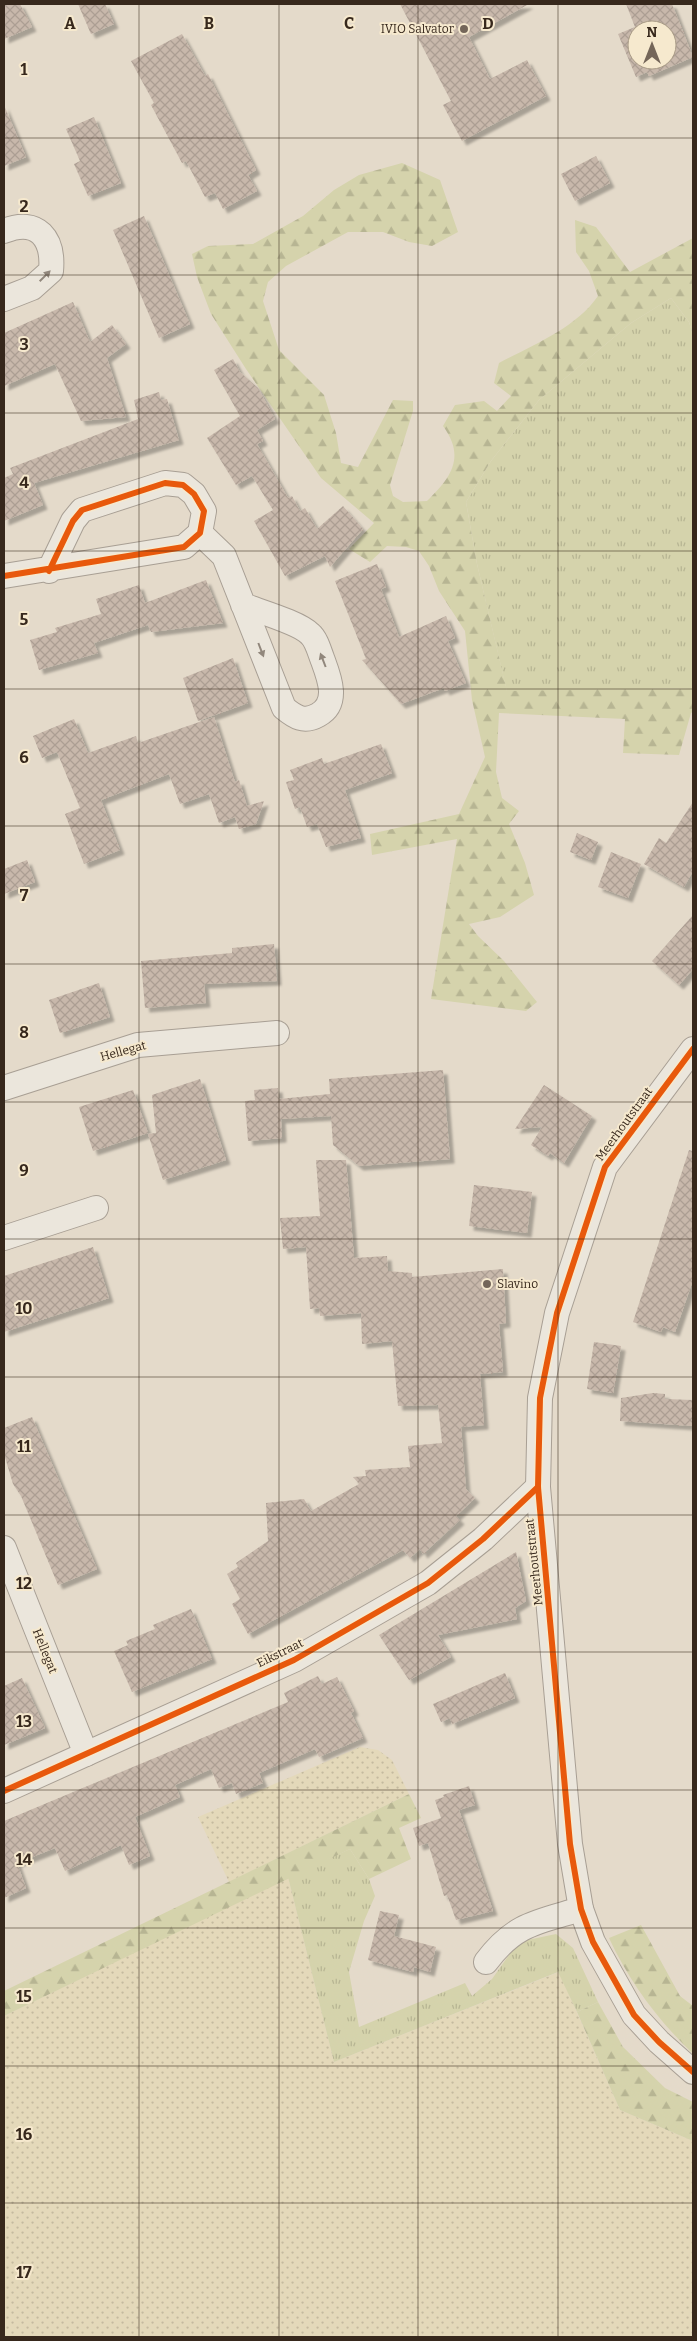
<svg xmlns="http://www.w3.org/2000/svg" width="697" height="2341" font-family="Bitter,serif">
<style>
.farmland{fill:url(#farmland-dots)}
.grass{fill:url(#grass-tufts)}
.forest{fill:url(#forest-firs)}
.building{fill:url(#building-cross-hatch);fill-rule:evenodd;filter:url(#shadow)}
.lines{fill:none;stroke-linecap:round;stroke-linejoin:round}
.street-casing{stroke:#a89f94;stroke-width:26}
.street{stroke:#ebe6dc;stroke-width:24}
.cycleway-casing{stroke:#f6e9ce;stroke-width:9}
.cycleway{stroke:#e8590c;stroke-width:6}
.oneway{fill:#91877c}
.grid{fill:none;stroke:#37281c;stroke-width:1;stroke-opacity:0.55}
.poi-dot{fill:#746659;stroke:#f6e9ce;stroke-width:2}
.labels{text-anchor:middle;stroke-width:4;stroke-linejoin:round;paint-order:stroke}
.poi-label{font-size:12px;fill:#37281c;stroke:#f6e9ce;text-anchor:end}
.street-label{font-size:12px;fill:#37281c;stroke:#f6e9ce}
.grid-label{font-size:16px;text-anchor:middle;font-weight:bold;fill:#37281c;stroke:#f6e9ce;stroke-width:4;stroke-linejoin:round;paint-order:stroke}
</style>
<defs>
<pattern id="farmland-dots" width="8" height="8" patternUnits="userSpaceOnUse" patternTransform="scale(1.25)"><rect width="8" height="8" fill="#e4d9ba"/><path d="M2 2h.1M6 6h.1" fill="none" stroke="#c4ba9f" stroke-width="1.8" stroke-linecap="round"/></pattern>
<pattern id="grass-tufts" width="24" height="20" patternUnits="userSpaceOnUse" patternTransform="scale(1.25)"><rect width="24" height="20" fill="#d5d3ac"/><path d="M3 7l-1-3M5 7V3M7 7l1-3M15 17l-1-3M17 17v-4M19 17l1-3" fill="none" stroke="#b7b593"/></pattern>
<pattern id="forest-firs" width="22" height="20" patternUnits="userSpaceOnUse" patternTransform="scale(1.25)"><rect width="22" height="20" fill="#d5d3ac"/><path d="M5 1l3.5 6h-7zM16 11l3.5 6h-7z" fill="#b7b593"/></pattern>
<pattern id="building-cross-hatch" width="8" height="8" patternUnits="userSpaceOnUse" patternTransform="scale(1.25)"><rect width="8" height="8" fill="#c8b8ab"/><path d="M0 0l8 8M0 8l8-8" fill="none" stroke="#ac9e93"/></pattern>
<filter id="shadow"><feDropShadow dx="4.5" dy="4.5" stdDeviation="1" flood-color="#0004"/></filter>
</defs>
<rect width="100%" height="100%" fill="#e4daca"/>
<g class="farmland">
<path d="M360,1747L378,1750L392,1760L409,1794L229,1882L198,1817Z"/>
<path d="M288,1877L334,2062L559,1972L620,2110L693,2141V2337H4V2016Z"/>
</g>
<g class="grass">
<path d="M671,298L689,322L693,335V688L507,692L477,564L466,502L491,461L539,400L631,323Z"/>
<path d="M350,1849L369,1879L375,1896L364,1921L349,1972L359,2027L465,1983L472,1996L492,1979L518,1942L556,1934L573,1948L598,2002L577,2012L558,1972L334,2062L288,1877Z"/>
</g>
<g class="forest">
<path d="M402,163L440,180L458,232L432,246L409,242L383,232H348L286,266L268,282L263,301L279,350L324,395L336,433L341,463L358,467L393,400L413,401V411L390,485L393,496L403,502L427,501C451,478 466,457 443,426L455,405L484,401L497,411L511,396L494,383L499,363C533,345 576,328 598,296L589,271L576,252L575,220L596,227L630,272L693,238V335L689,322L671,298L631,323L539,400L491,461L466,502L477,564L507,691L693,688V712L691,713L679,755L623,753L625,719L499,713L496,772L502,798L519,811L509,824L525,863L534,895L500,917L469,924L478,936L504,961L537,1002L526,1011L431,999L457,839L372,855L370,834L459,814L485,757L472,700L465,631L439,591L429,566L419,551L406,547L387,546L370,562L349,549L374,523L321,478L246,369L211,314L197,277L192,254L208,246L253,244L303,216L334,190L359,175Z"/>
<path d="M409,1794L421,1818L399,1828L411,1859L369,1879L350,1849L4,2016V1991Z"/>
<path d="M641,1925L680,1996L693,2006V2054C658,2020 630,1983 609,1938Z"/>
<path d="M598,2002L623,2047L665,2088L693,2102V2141L620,2110L577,2012Z"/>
</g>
<g class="building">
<path d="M4,4H20L32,27L4,39Z"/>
<path d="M78,4H105L114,24L91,34Z"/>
<path d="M400,4H529L469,37L490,79L527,60L546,96L462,141L443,105L451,101Z"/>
<path d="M626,4H672L693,57L649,76L647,72L636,77L618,34L635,27ZM637,30H667V60H637Z"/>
<path d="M182,34L205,76L208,74L256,170L248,175L257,191L223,209L215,193L205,197L186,161L182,163L151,105L154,103L131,61Z"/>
<path d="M4,105L26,157L4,166Z"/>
<path d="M94,117L121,183L88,196L74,164L80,161L66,129Z"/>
<path d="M596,156L610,183L575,201L561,174Z"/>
<path d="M144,216L190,324L159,338L113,230Z"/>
<path d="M73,302L90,342L112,325L126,344L107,358L126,417L81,421L55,364L4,386V333Z"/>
<path d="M233,359L240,372L258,388L275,419L257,430L263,441L257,444L288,498L292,496L300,511L305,508L317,529L343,506L363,529L330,567L325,556L285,576L254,521L273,510L252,476L236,485L207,438L240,416L214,370Z"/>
<path d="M159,392L161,400L167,399L179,440L34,483L43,505L4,521V478L13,474L10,468L138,419L134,400Z"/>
<path d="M377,564L386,587L381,589L399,637L446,616L455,638L448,641L466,683L445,691L444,688L401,704L362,660L366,659L335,581Z"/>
<path d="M206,580L223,623L151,632L148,625L94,643L98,653L39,670L30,640L57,632L55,628L101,614L96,599L139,585L145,603Z"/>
<path d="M233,658L248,703L198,721L183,678Z"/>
<path d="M214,717L235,782L239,780L247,806L264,801L256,824L239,829L235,817L219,823L209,794L180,804L169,774L101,800L120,850L84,864L65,814L80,808L57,752L42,758L33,736L74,719L88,753L136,736L138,743Z"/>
<path d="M381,744L392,773L345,790L361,838L326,847L317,824L307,827L300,807L295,809L286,782L294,780L290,770L322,758L324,764Z"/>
<path d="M693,802V871L684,887L644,864L659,838L666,843Z"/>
<path d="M577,833L598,842L591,860L570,852Z"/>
<path d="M611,852L641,864L628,898L598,887Z"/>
<path d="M27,860L35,882L4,894V869Z"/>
<path d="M693,915V969L679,985L652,961Z"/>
<path d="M274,944L277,981L204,984L206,1003L145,1008L141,961L232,953V948Z"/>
<path d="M99,983L110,1017L60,1033L49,1000Z"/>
<path d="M443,1070L450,1159L359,1166L333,1145L331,1116L281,1119L282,1138L248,1141L245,1101L255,1100L254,1090L278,1088L279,1099L330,1094L329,1079Z"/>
<path d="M200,1079L226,1160L163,1180L148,1134L156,1133L152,1095Z"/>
<path d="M544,1085L592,1116L564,1163L550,1153L548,1156L531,1145L542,1127L515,1129Z"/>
<path d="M133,1090L148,1133L93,1151L79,1107Z"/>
<path d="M689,1150L693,1151V1280L675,1332L663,1327L661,1332L633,1322Z"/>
<path d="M316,1160H346L354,1258L387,1256L388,1271L412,1273V1277L503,1269L506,1323L499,1324L503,1372L480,1374L484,1425L461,1427L466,1489L475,1498L456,1516L460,1520L423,1554L420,1549L410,1558L403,1550L248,1634L232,1604L240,1599L227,1574L238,1567L236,1563L268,1541L266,1503L304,1499L311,1511L359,1484L353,1477L366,1476L365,1470L410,1467L408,1446L442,1443L438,1405L398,1406L392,1341L362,1344L361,1313L320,1316L319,1308L310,1309L306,1247L283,1249L280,1218L320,1216Z"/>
<path d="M474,1185L532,1192L527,1233L469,1226Z"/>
<path d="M93,1247L109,1298L4,1332V1276Z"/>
<path d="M594,1342L621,1346L613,1393L587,1389Z"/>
<path d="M653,1393L665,1394V1399L693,1400V1426L620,1421L621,1398Z"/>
<path d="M32,1417L97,1569L58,1585L21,1496L13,1484L4,1454V1428Z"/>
<path d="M516,1552L526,1601L515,1608L517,1619L438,1635L451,1657L409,1680L379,1635Z"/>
<path d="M191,1609L212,1659L132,1692L114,1651L128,1645L126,1641L155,1629L153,1625Z"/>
<path d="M505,1673L515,1698L452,1724L450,1718L441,1722L433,1704Z"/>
<path d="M318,1676L322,1684L337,1677L354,1711L351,1713L363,1738L319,1757L315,1749L259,1773L263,1783L236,1794L232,1783L219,1788L211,1769L175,1785L180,1797L135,1817L150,1856L129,1865L121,1845L65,1871L55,1848L17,1863L26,1888L4,1898V1821L288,1702L284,1693Z"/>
<path d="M22,1678L45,1728L4,1745V1686Z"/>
<path d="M469,1786L475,1805L459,1810L493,1911L456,1920L447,1895L444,1896L428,1843L419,1846L413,1828L441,1818L435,1800L444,1797L443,1795Z"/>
<path d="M380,1911L399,1915L394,1936L436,1947L430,1972L414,1967L413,1972L368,1960Z"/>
</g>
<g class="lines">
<defs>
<g id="street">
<path d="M4,231C38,217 54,239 51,271L32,288L4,299"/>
<path d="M200,533L224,556L284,708C295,717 304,723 318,715C340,703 329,677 322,658C319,650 316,639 310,634C300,623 258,611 243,605"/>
<path d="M4,576L184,547L200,533L204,511L194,494L183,485L165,483L82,510L73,521L49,571"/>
<path d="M693,1049L605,1167L557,1313L540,1398L538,1487L570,1844L581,1909L593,1942L634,2015L659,2042L693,2072"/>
<path d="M4,1088L138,1045L277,1033"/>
<path d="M4,1238L96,1208"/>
<path d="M4,1548L86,1754"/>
<path d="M4,1791L294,1660L428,1583L483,1539L538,1487"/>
<path d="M486,1962C515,1923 538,1922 581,1909"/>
</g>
</defs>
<use href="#street" class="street-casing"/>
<use href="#street" class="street"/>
<defs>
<g id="cycleway">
<path d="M4,576L184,547L200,533L204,511L194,494L183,485L165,483L82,510L73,521L49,571"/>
<path d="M693,1049L605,1167L557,1313L540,1398L538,1487L570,1844L581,1909L593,1942L634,2015L659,2042L693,2072"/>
<path d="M4,1791L294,1660L428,1583L483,1539L538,1487"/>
</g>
</defs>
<use href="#cycleway" class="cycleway-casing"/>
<use href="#cycleway" class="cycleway"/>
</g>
<defs><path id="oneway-solid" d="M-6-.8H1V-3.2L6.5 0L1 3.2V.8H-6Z" transform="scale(1.25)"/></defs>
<g class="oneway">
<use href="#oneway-solid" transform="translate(45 276) rotate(-45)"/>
<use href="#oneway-solid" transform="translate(261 650) rotate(69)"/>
<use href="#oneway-solid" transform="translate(323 660) rotate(-111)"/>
</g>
<path class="grid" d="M139,4V2337M279,4V2337M418,4V2337M558,4V2337M4,138H693M4,275H693M4,413H693M4,551H693M4,689H693M4,826H693M4,964H693M4,1102H693M4,1239H693M4,1377H693M4,1515H693M4,1652H693M4,1790H693M4,1928H693M4,2066H693M4,2203H693"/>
<g class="poi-dot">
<circle cx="464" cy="29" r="5"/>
<circle cx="487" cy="1284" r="5"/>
</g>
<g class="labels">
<g class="poi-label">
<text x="454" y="33">IVIO Salvator</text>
<text x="497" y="1288" text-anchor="start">Slavino</text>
</g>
<g class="street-label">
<text transform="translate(123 1051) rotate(-15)" y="4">Hellegat</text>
<text transform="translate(624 1124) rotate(-54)" y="4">Meerhoutstraat</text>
<text transform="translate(534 1562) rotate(-96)" y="4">Meerhoutstraat</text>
<text transform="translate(45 1651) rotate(68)" y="4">Hellegat</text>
<text transform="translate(280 1653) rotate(-26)" y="4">Eikstraat</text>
</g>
</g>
<g class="grid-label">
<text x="70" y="29">A</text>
<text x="209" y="29">B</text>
<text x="349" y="29">C</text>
<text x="488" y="29">D</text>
<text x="24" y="75">1</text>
<text x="24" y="212">2</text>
<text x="24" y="350">3</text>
<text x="24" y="488">4</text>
<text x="24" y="625">5</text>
<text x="24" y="763">6</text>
<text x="24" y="901">7</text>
<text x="24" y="1038">8</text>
<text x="24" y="1176">9</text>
<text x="24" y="1314">10</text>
<text x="24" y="1452">11</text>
<text x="24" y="1589">12</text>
<text x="24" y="1727">13</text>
<text x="24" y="1865">14</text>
<text x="24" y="2002">15</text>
<text x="24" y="2140">16</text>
<text x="24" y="2278">17</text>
</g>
<rect width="697" height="2341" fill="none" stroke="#37281c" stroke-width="10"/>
<g transform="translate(652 45)"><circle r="24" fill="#f6e9ce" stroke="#aa9c87"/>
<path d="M0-4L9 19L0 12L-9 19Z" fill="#746659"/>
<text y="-8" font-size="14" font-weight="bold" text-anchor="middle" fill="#37281c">N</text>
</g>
</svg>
